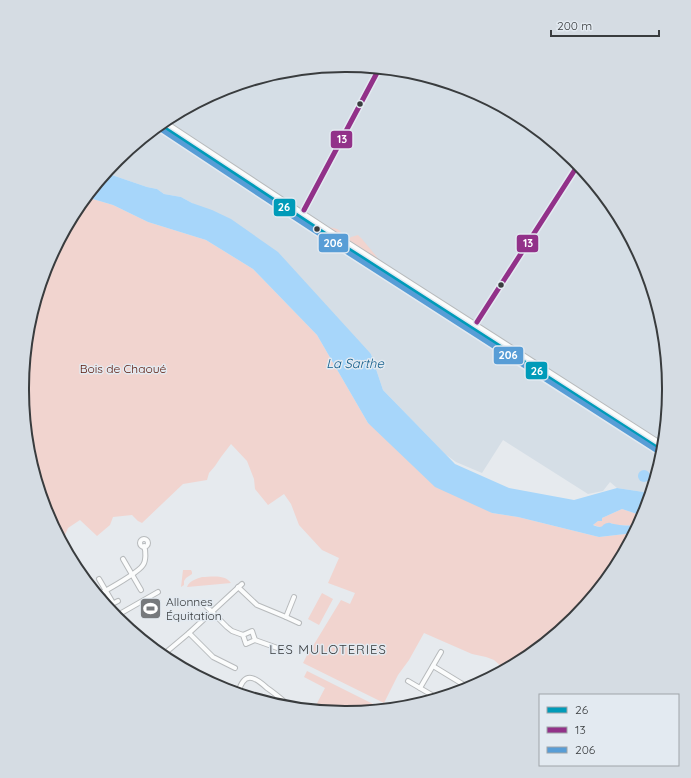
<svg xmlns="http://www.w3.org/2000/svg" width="691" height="778" font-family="Quicksand,sans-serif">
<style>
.built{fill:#d5dee6}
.green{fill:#f1d4cf}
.water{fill:#a7d6fa}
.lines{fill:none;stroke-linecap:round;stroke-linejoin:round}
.minor-casing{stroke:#b7babc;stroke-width:6}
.primary-casing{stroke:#b7babc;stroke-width:8}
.minor{stroke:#fbfcfc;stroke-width:4}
.primary{stroke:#fbfcfc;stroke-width:6}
.bus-1-casing{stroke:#e3eaf1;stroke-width:8}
.bus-2-casing{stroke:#e3eaf1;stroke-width:8}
.bus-3-casing{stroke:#e3eaf1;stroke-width:8}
.bus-1{stroke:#009bb9;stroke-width:5}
.bus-2{stroke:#923189;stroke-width:5}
.bus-3{stroke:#589dd6;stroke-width:5}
.bus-dot{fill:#393c3e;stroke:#e3eaf1;stroke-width:1.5}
.labels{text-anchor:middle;stroke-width:3;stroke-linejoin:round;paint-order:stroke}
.park-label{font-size:12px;fill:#581406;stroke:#e3eaf1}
.poi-label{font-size:12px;fill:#393c3e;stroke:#e3eaf1;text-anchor:start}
.water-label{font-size:13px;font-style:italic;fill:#125d8b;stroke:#e3eaf1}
.neighbourhood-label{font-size:13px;letter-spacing:1px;fill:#393c3e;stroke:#e3eaf1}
.rim{fill:none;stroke:#393c3e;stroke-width:2}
.line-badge{stroke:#e3eaf1;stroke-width:1.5}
.badge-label{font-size:11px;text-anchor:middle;font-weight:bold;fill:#fff}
</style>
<rect width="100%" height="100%" fill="#e6eaee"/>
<path class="built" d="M346,66L409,72L470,90L525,120L574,160L615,209L644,265L663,326L669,389L663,452L650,493L617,488L610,482L603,491L588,494L503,440L482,473L456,462L445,454L383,390L371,354L192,203L181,197L164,194L157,189L147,187L106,173L117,160L166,120L222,90L283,72Z"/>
<g class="green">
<path d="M86,197L113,205L148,222L206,240L253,269L317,335L368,423L492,513L518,517L599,537L634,533L614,569L574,618L525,658L504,669L494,660L486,657L472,654L424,633L409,660L398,675L384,703L303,663L309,651L312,652L313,646L341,600L350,604L355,593L328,583L339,558L322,550L299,525L291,504L284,494L268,505L255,489L254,479L247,461L231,444L221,457L215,466L209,473L207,480L183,484L142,523L138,521L132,515L113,517L110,525L97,536L80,520L68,528L62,542L47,513L28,452L22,389L28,326L47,265L77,209Z"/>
<path d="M306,222L363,259C351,258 346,259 342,247L337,251L333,253L326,250L311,230Z"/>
<path d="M322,227C327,227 337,227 341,232C343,235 344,239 345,242L351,237L358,235L362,239L386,268Z"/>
<path d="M622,509L643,516L637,526L616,525L610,523H608L602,527H600L593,525L598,521H602V518Z"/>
<path d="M183,570H191L192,572V574L186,578L184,581V585L181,587Z"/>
<path d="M202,577C211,577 225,574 231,583L187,587C189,581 196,579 202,577Z"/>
<path d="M322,593L333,599L319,625L308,619Z"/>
<path d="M307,671L379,707L378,709L345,712L314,709L325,688L304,677Z"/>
</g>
<g class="water">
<path d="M106,173L147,187L157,189L164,194L181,197L192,203L212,210L231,219L278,252L371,354L383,390L455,464L509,488L574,500L617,488L650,493L643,516L622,509L602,518V521H598L593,525C605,530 600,524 608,523C610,522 612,524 614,524C621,526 630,525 637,526L634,533L599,537L518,517L492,513L435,487L368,423L317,335L253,269L206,240L148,222L113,205L86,197Z"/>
<circle cx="644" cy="476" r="6"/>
</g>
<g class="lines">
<defs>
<g id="minor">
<path d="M304,210L379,69"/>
<path d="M477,322L578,165"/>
<circle cx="144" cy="543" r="4"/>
<path d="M123,559L141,590"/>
<path d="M99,579L113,603"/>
<path d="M238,587L257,605L286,617L294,597"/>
<path d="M98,595C107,590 139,572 143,565C146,561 146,551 144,546"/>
<path d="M197,603H203L227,627L232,631L243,635L252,631L255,640L246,644L243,635"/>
<path d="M108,606L118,601"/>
<path d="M116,616L158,592"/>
<path d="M286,617L299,623"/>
<path d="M189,633L213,657L235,668"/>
<path d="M255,640L283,650"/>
<path d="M163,656L164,654L189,633L242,584"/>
<path d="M433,666L469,688"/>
<path d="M408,681L437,698"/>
<path d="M420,688L441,652"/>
<path d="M238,693C244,671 254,676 267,688C273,692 279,697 285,702L282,706"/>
</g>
<g id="primary">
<path d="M163,122L345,242L663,446"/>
<path d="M159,125L349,250L663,452"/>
</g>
</defs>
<use href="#minor" class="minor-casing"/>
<use href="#primary" class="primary-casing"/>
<use href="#minor" class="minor"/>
<use href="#primary" class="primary"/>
<defs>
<path id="bus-1" d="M159,125L349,250L663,452"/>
<g id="bus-2">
<path d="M304,210L379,69"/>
<path d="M477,322L578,165"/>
</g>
<path id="bus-3" d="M159,128L341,248L659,452"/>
</defs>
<use href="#bus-1" class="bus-1-casing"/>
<use href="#bus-2" class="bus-2-casing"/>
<use href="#bus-3" class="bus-3-casing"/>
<use href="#bus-1" class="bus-1"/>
<use href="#bus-2" class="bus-2"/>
<use href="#bus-3" class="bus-3"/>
</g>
<defs>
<symbol id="stadium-square" viewBox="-11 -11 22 22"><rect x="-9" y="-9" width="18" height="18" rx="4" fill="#76797c" stroke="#e3eaf1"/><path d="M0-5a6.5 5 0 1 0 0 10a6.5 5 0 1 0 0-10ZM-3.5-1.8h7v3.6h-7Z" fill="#fff"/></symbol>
</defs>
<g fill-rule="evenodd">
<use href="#stadium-square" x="138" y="596" width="25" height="25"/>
</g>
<g class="bus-dot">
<circle cx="360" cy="104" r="3.5"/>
<circle cx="317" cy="229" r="3.5"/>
<circle cx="501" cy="285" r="3.5"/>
</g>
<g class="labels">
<g class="park-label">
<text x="123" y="373">Bois de Chaoué</text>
</g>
<g class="poi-label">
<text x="166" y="606">Allonnes<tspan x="166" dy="14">Équitation</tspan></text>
</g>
<g class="water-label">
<text x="355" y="368">La Sarthe</text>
</g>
<g class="neighbourhood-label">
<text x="328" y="654">LES MULOTERIES</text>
</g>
</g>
<path d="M0 0H691V778H0ZM345 72H346A316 316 0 0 1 662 388V390A316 316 0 0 1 346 706H345A316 316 0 0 1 29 390V388A316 316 0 0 1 345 72Z" fill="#d5dce3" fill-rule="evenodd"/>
<path class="rim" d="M345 72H346A316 316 0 0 1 662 388V390A316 316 0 0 1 346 706H345A316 316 0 0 1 29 390V388A316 316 0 0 1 345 72Z"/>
<g class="line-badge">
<rect x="330" y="130" width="23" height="19" rx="4" fill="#923189"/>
<rect x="273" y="198" width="23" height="19" rx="4" fill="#009bb9"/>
<rect x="318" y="233" width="31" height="20" rx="4" fill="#589dd6"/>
<rect x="516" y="234" width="23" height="19" rx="4" fill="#923189"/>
<rect x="493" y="346" width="31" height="19" rx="4" fill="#589dd6"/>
<rect x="525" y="361" width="23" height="19" rx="4" fill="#009bb9"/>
</g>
<g class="badge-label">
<text x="342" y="143">13</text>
<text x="284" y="211">26</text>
<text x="333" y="247">206</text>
<text x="528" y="247">13</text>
<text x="508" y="359">206</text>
<text x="537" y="375">26</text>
</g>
<rect x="539" y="694" width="140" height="72" fill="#e3eaf1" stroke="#9fa4a9"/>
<rect x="547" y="707" width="20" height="6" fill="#009bb9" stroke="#9fa4a9"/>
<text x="575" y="714" font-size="12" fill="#393c3e">26</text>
<rect x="547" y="727" width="20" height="6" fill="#923189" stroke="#9fa4a9"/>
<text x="575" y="734" font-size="12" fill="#393c3e">13</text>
<rect x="547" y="747" width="20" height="6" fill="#589dd6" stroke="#9fa4a9"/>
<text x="575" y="754" font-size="12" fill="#393c3e">206</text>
<path d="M551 30v6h108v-6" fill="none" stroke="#393c3e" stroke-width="2"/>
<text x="557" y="30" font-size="12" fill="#393c3e" stroke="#e3eaf1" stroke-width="3" paint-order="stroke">200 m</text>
</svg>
